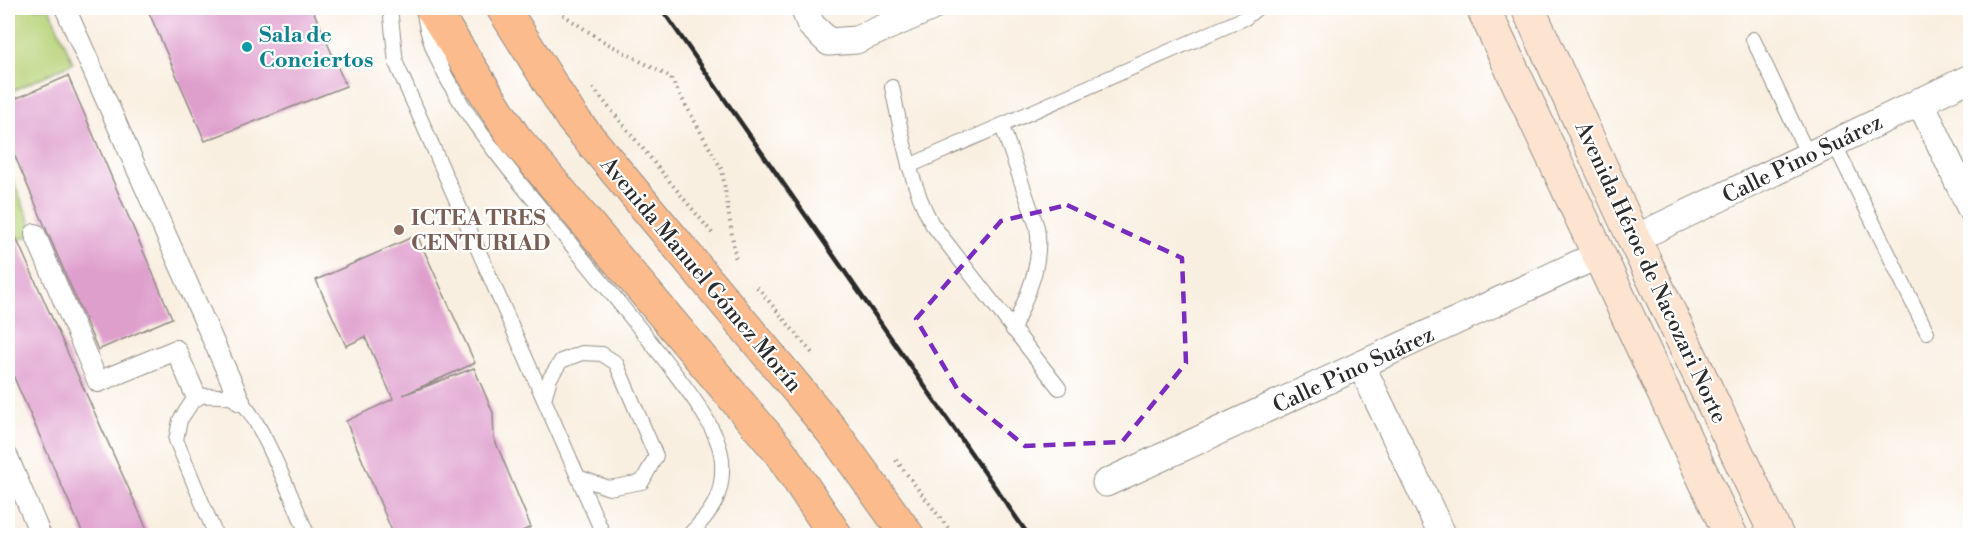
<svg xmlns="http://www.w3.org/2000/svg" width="1978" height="543" font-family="'Libre Bodoni',serif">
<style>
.green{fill:#b8d47a;stroke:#728052;stroke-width:1.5}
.building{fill:#df9fcd}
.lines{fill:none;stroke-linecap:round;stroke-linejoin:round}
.service-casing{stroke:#928d86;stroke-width:16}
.pedestrian-casing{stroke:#928d86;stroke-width:22}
.minor-casing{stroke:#928d86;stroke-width:29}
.secondary-casing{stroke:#928d86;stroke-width:35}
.primary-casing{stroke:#928d86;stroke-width:35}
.path{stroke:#928d86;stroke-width:4;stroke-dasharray:1.5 4.5;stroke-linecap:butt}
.service{stroke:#fff;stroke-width:14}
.pedestrian{stroke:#fff;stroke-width:20}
.minor{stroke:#fff;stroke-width:27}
.secondary{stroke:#fde4d1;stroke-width:33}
.primary{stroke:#fbbb8d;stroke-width:33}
.rail{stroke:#2b2b2b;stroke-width:4.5}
.marked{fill:none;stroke:#7b2cbf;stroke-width:4.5;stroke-dasharray:12 8;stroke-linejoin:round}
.culture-dot{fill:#0f9aa8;stroke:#fff;stroke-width:2}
.education-dot{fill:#8d6e63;stroke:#fff;stroke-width:2}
.labels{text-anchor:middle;stroke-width:4.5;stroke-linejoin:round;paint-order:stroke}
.culture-label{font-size:22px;font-weight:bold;fill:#0d838f;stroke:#fff;text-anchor:start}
.street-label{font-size:22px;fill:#2b2b2b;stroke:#fff}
.education-label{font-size:22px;font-weight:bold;fill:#785e54;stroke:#fff;text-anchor:start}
</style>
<rect width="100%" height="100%" fill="#fff"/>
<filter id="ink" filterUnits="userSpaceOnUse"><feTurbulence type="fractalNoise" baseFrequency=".0167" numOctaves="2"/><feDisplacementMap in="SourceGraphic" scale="12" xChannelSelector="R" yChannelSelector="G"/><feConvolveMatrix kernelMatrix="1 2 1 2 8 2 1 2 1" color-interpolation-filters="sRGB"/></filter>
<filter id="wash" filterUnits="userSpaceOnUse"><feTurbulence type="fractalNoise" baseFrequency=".008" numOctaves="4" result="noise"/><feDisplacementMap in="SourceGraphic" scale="24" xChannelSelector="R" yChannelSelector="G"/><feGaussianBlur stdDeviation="1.35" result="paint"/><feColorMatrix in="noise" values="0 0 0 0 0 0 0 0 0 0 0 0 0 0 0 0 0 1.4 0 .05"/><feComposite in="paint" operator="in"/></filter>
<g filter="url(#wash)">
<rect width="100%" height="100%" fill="#f9efe1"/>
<g class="green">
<path d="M8,8H49L73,63L8,93Z"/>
<path d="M8,168L35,234L17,240L8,219Z"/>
</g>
<g id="blocks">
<g class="building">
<path d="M147,8H312L346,86L205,141Z"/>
<path d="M68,76L172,318L98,350L8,140V102Z"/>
<path d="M8,219L17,240L150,536H84L8,364Z"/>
<path d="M417,235L475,363L403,395L474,368L493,413L494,438L531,527L511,536H470L468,531L457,536H394L346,421L393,399L365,337L346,346L316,280Z"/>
</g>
</g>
</g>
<g filter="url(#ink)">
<use href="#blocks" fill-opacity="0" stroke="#928d86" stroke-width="1.5"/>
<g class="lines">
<defs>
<g id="service">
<path d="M390,8L396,63L604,536"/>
<path d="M424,13C432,85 518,181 564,236C599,278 634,320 667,363C686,388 720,430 722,461C724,496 712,512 688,536"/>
<path d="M1753,39L1808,155"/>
<path d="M892,87C902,134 909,182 932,224L1059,388"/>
<path d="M1002,126L1037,227C1043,266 1027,294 1013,330"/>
<path d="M1834,143L1927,332"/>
<path d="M909,166L1245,18L1257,8"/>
<path d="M544,399L550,378L561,361L582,353L602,354L616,363L656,456L642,482L609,488L578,477"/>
<path d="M216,536L176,440L180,420L196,396C210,396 225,394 238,400C258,410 297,511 308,536"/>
</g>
<g id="pedestrian">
<path d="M70,8L66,10L240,401"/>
<path d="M35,234L98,382L176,350L196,396"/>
<path d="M8,457L41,536"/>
</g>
<g id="minor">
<path d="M804,8L811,25L829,42L856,40L930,8"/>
<path d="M1920,101L1970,207"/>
<path d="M1634,239L1970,78"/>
<path d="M1361,365L1443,536"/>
<path d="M1106,483L1600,254"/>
</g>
<g id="secondary">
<path d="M1483,8L1731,536"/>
<path d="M1528,8L1634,239L1777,536"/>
</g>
<g id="primary">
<path d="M432,8L514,137L780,452L836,536"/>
<path d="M503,8L572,118L832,431L908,536"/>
</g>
</defs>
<use href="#service" class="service-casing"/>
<use href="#pedestrian" class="pedestrian-casing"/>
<use href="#minor" class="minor-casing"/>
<use href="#secondary" class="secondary-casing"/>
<use href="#primary" class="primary-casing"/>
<g class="path">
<path d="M553,8L601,40L670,77L722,170L736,261"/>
<path d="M593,88L712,233"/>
<path d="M757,287L812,353"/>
<path d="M896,460L954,536"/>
</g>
<use href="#service" class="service"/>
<use href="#pedestrian" class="pedestrian"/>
<use href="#minor" class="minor"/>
<use href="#secondary" class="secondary"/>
<use href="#primary" class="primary"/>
<path class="rail" d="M661,8L1029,536"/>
</g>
</g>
<path class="marked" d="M1067,205L1182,258L1186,363L1122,442L1025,446L959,392L916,319L1001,221Z"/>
<circle class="culture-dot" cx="247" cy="47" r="6"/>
<circle class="education-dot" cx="399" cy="230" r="6"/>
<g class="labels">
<g class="culture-label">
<text x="259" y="42">Sala de<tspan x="259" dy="25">Conciertos</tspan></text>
</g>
<g class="street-label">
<text transform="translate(1802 158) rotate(-26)" y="8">Calle Pino Suárez</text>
<text transform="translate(1652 272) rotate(65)" y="8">Avenida Héroe de Nacozari Norte</text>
<text transform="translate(702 274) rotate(50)" y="8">Avenida Manuel Gómez Morín</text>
<text transform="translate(1353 369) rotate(-25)" y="8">Calle Pino Suárez</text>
</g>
<g class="education-label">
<text x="411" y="225">ICTEA TRES<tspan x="411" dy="25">CENTURIAD</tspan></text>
</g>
</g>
<rect width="1978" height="543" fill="none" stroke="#fff" stroke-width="30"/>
</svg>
